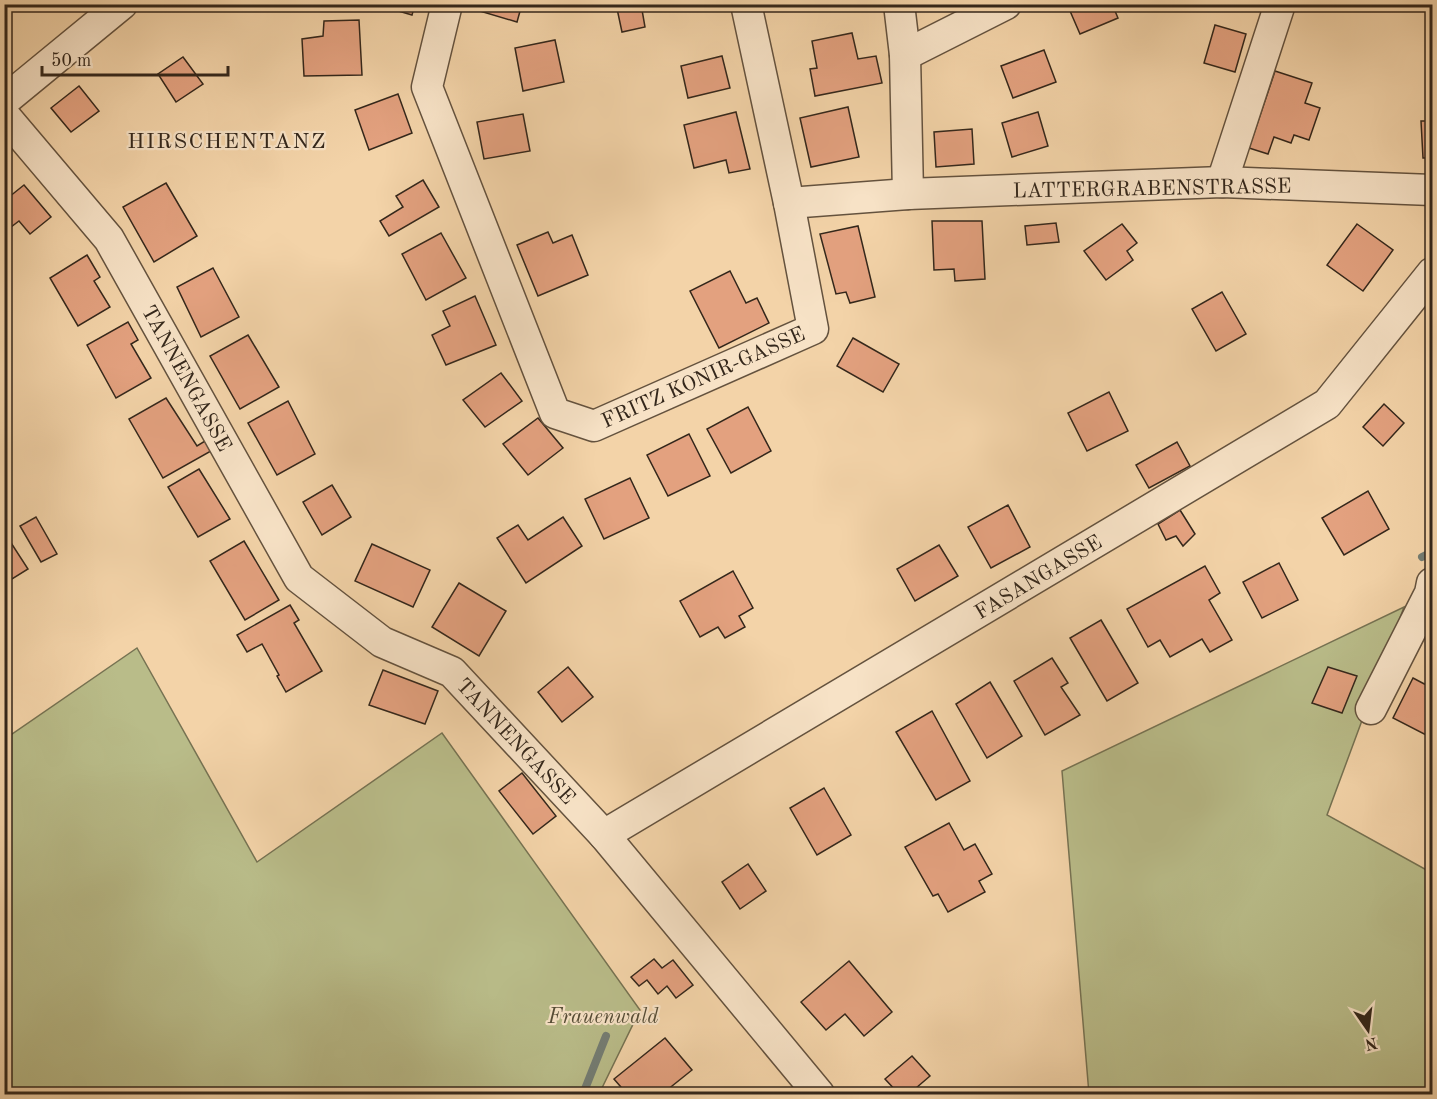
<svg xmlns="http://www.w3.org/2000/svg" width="1437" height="1099" font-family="'Old Standard TT',serif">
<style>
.green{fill:#b9bc89;stroke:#767252;stroke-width:1.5}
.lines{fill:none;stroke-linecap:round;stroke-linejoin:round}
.stream{stroke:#747d74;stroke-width:8}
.building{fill:#e3a17f;stroke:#34271b;stroke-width:1.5}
.minor-casing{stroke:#64523e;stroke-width:33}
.minor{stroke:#f7e2c6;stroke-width:30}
.labels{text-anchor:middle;stroke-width:4.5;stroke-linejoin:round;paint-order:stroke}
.street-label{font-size:21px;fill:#34271b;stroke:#f7e2c6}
.park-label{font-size:21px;font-style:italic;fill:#554c36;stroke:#f7e2c6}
.neighbourhood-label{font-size:22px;letter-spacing:1.5px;fill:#34271b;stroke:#f7e2c6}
</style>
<rect width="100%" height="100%" fill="#f3d3a8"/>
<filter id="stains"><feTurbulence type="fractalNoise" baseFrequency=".00333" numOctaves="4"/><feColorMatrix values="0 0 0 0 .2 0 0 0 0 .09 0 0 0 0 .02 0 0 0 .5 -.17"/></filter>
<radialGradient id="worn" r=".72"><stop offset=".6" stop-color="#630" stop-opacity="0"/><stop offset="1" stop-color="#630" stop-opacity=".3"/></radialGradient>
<g class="green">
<path d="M1404,607L1327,815L1432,873V1094H1089L1062,771Z"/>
<path d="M137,648L257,862L442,733L640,1010L599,1094H5V739Z"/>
</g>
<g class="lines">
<g class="stream">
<path d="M1422,557L1430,553"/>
<path d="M583,1094L606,1036"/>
</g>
</g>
<g class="building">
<path d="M375,4H415L412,15Z"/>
<path d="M474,4H522L517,22L473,9Z"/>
<path d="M616,4H641L645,27L622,32Z"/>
<path d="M1067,4H1112L1118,18L1080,34Z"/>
<path d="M359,20L362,75L304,76L302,39L323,36L324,21Z"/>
<path d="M1215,25L1246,34L1235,72L1204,63Z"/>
<path d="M852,33L858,59L876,56L882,83L815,96L810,69L817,68L812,41Z"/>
<path d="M555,40L564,82L523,91L515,48Z"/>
<path d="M1044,50L1056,82L1013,98L1001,66Z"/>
<path d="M722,56L730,88L688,98L681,66Z"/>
<path d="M183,57L203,84L176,102L158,74Z"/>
<path d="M1275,71L1312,83L1305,103L1320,108L1309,140L1294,135L1291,143L1274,137L1268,154L1249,148Z"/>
<path d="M79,86L99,111L71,132L51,108Z"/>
<path d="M398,94L412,133L369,150L355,110Z"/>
<path d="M848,107L859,157L811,167L800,118Z"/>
<path d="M736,112L750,169L729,173L726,160L694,168L684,125Z"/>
<path d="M1038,112L1048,146L1012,157L1002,123Z"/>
<path d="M523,114L530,151L484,159L477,122Z"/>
<path d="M1421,121H1432V158H1423Z"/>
<path d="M972,129L974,164L936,167L934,132Z"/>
<path d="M423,180L439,207L389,236L380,221L403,207L396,196Z"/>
<path d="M166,183L197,236L154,262L123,207Z"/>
<path d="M24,185L51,217L30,234L19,221L11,227L4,219V201Z"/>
<path d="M932,221H982L985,279L955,281L954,269L934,270Z"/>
<path d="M1056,223L1059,242L1027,245L1025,226Z"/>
<path d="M1122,224L1137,243L1127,251L1133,260L1106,280L1084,251Z"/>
<path d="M1357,224L1393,250L1363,291L1327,265Z"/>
<path d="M858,226L875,297L850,303L846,292L836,294L820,234Z"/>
<path d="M548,232L553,243L572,235L588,275L538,296L517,245Z"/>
<path d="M441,233L466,278L426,300L402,254Z"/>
<path d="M87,255L100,277L94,281L110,307L78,326L50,278Z"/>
<path d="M213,268L239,317L201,337L177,287Z"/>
<path d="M730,271L746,303L757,298L769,323L719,348L690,291Z"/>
<path d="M1222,292L1246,334L1216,351L1192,309Z"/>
<path d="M475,296L496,345L446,365L432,335L450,326L443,311Z"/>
<path d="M128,322L138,340L131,344L151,378L116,398L87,345Z"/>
<path d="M248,335L279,387L240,409L210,356Z"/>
<path d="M853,338L899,364L883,392L837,366Z"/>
<path d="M501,373L522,401L485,427L463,400Z"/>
<path d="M1109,392L1128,431L1087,451L1068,413Z"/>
<path d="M166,398L197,446L205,441L211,451L163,478L129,419Z"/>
<path d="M288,401L315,454L277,475L248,423Z"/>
<path d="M1384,404L1404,423L1383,446L1363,427Z"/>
<path d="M748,407L771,451L731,473L707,429Z"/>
<path d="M538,418L563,448L528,475L503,444Z"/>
<path d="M689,434L710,476L668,496L647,455Z"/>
<path d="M1177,442L1190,466L1149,488L1136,465Z"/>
<path d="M199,469L230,519L198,537L168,487Z"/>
<path d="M630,478L649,518L604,539L585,499Z"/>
<path d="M332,485L351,517L322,535L303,502Z"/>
<path d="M1368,491L1389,529L1344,555L1322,518Z"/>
<path d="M1008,505L1030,547L991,568L968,527Z"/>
<path d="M1180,510L1195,534L1183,546L1176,536L1166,540L1158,524Z"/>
<path d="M36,517L57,554L41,562L20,526Z"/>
<path d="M563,517L582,546L526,583L497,538L518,525L528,540Z"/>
<path d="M4,532L28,569L4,584Z"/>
<path d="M244,541L279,600L245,620L210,561Z"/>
<path d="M372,544L430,570L413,607L355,581Z"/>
<path d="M939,545L958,576L915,601L897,569Z"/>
<path d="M1279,563L1298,600L1262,618L1243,582Z"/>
<path d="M1205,566L1220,593L1209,600L1232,640L1210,652L1202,639L1170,657L1160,640L1148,647L1127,609Z"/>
<path d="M733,571L753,608L739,616L745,627L725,638L718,627L700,637L680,601Z"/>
<path d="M459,583L506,611L479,656L432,627Z"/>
<path d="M290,605L299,620L294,623L322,671L286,692L277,676L279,675L262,644L247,652L237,635Z"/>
<path d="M1101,620L1138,683L1107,701L1070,638Z"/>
<path d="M1052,658L1068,683L1061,687L1080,715L1045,735L1014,681Z"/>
<path d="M568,667L593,697L562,722L538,692Z"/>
<path d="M1328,667L1357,676L1342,713L1312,703Z"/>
<path d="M383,670L438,691L425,724L369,705Z"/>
<path d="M1413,678L1432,688V738L1393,718Z"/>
<path d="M990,682L1022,736L987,758L956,704Z"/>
<path d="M932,711L970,781L936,800L896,732Z"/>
<path d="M522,773L556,816L533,834L499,791Z"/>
<path d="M824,788L851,835L817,855L790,808Z"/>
<path d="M949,823L964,850L975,844L992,874L979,881L985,892L948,912L938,894L933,896L905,847Z"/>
<path d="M748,864L766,891L740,909L722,882Z"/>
<path d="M654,959L662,968L673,960L693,985L676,998L667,986L658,994L647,980L639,986L631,977Z"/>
<path d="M849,961L892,1012L864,1036L845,1014L826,1030L801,1002Z"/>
<path d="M665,1038L692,1070L662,1094H627L614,1079Z"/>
<path d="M912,1056L930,1076L909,1094H899L885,1079Z"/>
</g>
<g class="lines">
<defs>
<g id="minor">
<path d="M447,4L427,87L555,413L594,426L813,329L789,203L746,4"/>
<path d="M899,4L905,55L908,194"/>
<path d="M905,55L1006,4"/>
<path d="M4,101L122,4"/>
<path d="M4,115L109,239L299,578L382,642L452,672L604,835L819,1094"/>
<path d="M1222,182L1280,4"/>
<path d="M789,203L908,194L1222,182L1432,190"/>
<path d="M1371,709L1430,593L1432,583"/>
<path d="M604,835L1327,404L1432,273"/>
</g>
</defs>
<use href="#minor" class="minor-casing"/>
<use href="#minor" class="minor"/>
</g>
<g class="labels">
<g class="street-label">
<text transform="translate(1152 188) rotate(-1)" y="7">LATTERGRABENSTRASSE</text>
<text transform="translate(703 377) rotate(-24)" y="7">FRITZ KONIR-GASSE</text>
<text transform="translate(187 378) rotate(61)" y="7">TANNENGASSE</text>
<text transform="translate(1038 577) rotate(-31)" y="7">FASANGASSE</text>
<text transform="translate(516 741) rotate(47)" y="7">TANNENGASSE</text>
</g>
<g class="park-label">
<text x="603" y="1023">Frauenwald</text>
</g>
<g class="neighbourhood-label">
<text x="227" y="148">HIRSCHENTANZ</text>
</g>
</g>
<rect width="1437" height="1099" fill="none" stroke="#f3d3a8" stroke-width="24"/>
<rect x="6" y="6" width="1425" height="1087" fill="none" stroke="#34271b" stroke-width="3"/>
<rect x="12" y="12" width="1413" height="1075" fill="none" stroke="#34271b" stroke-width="1.5"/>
<g transform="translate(1368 1030) rotate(166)" stroke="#f7e2c6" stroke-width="4.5" paint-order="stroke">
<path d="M0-4.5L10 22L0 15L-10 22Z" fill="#34271b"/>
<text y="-9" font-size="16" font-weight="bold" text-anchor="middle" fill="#34271b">N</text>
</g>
<path d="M42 66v9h186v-9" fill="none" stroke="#34271b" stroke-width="3"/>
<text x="51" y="66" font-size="18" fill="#34271b" stroke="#f7e2c6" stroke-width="4.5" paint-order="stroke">50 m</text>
<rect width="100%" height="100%" filter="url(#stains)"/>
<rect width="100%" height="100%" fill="url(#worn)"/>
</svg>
